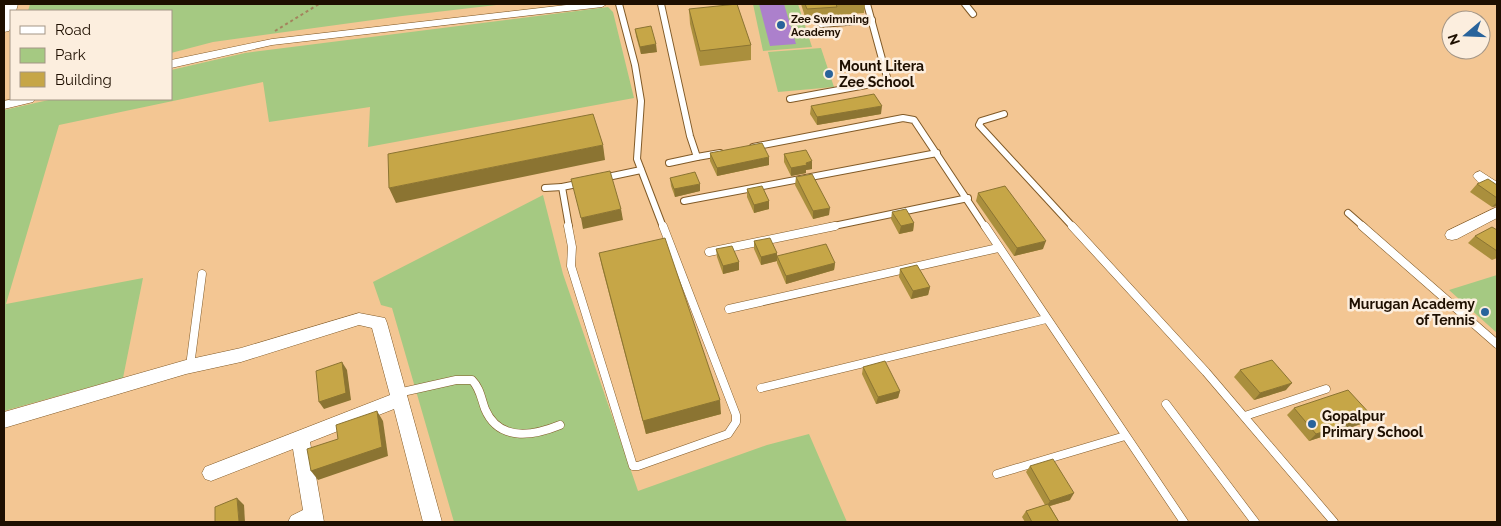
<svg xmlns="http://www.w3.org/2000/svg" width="1501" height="526" font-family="Raleway,sans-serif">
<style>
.green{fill:#a5c982}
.water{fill:#ac80cc}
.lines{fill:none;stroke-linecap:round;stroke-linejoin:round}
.service-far1-casing{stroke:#815a27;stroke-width:8}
.service-casing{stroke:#815a27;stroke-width:9}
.minor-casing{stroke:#815a27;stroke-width:1}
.tertiary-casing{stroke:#815a27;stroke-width:1}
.path{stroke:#a4835d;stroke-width:2;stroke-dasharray:3 3;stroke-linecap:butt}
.service-far1{stroke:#fff;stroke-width:6}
.service{stroke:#fff;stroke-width:8}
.minor{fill:#fff;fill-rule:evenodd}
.tertiary{fill:#fff;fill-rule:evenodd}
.wall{fill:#aa8f3d}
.shaded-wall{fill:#8b7432}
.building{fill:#c6a647;stroke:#8b7432}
.poi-dot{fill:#29639b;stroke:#fceede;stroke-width:2}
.labels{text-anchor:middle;stroke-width:5;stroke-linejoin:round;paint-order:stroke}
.far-poi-label{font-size:11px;font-weight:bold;fill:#1e0f00;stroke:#fceede;text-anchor:start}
.poi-label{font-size:14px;font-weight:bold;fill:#1e0f00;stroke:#fceede;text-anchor:start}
</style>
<rect width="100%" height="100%" fill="#f3c693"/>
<g class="green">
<path d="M30,4H505L402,16L213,42L171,53V11H28Z"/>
<path d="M753,4H798L812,47L763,51Z"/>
<path d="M608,7L613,12L634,98L368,147L370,107L269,122L263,82L59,125L6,304L143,278L123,378L4,411V110L53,99H171V70L245,53Z"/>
<path d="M821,48L834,87L778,92L768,52Z"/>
<path d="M543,195L563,274L638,491L767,445L809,434L847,522H454L392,308L381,305L373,282Z"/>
<path d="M1497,275V333L1449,290Z"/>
</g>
<path class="water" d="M759,4H784L796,44L770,46Z"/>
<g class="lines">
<defs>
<g id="service-far1">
<path d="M619,4L635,65L641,101L637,159L663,227"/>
<path d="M661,4L690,136L697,157L720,153"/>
<path d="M965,4L973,14"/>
<path d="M821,24L872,20"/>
<path d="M790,99L888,81L867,4"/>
<path d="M1004,114L981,121L979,125L1073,227"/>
<path d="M753,147L903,118L914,120L985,227"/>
<path d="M669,163L697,157"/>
<path d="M603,178L641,170"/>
<path d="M545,188L562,187"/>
<path d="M684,201L937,153"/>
<path d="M1348,213L1364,227"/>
<path d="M569,227L562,187L582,183"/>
<path d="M829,227L968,198"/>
</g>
<g id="service">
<path d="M568,226L572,247L571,266L633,466H638L728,434L736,422V415L663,226"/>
<path d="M985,226L1184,522"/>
<path d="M1072,226L1206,372L1334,522"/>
<path d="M1362,226L1497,344"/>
<path d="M709,252L835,226"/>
<path d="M729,309L998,248"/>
<path d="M190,366L202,274"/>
<path d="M761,388L1046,319"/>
<path d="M398,393L456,380H472C480,388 481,398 485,409C499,442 533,436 560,425"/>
<path d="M1166,404L1255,522"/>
<path d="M1245,416L1326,389"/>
<path d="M997,474L1125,436"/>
</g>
<g id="minor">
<path d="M575,4H607L602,7L272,45L171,68V60L272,39Z"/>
<path d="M14,99H35L33,102L4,109V101Z"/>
<path d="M1480,171L1497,182V194C1489,192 1478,183 1473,176L1475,173Z"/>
<path d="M1497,207V218L1457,239L1452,240L1447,239L1445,235L1447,231Z"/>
<path d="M359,313L385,318L387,323L442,522H423L394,409L310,442L324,522H288L291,516L303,510L293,449L211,481L205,479L202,473L205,467L390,395L372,328L359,325L241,362L186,374L4,428V412L186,360L241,348Z"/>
</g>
<path id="tertiary" d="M4,4H18L16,11H11V27L9,31L4,32Z"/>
</defs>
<use href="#service-far1" class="service-far1-casing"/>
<use href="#service" class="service-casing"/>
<use href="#minor" class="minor-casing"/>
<use href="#tertiary" class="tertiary-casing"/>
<path class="path" d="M275,31L319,4"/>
<use href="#service-far1" class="service-far1"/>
<use href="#service" class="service"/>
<use href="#minor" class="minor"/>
<use href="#tertiary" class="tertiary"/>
</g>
<g class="wall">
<path d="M801,4H865L864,13L837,15L836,18L806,20Z"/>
<path d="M689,9L751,45V60L700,66L690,24Z"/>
<path d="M635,29L657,52L641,54L636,36Z"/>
<path d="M811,106L881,114L817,125L810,114Z"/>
<path d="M710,153L769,165L717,176L710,161Z"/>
<path d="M784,154L812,169L806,170V173L791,176L784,162Z"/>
<path d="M796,177L829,215L813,219L795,185Z"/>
<path d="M670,178L700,191L675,197L671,186Z"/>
<path d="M1477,184L1497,185V206L1492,207L1470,192Z"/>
<path d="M747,189L769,201V209L754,213L747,197Z"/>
<path d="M978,193L1043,249L1014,256L976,201Z"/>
<path d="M892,212L914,223L913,231L899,234L891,219Z"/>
<path d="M1497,230V258L1492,260L1468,243L1475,236Z"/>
<path d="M754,241L777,253V261L761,265L754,249Z"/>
<path d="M716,249L739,262V270L723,274L717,257Z"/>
<path d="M599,253L721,414L646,434L602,267Z"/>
<path d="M777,256L835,263L834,270L786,284L777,263Z"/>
<path d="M900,269L930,287L928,295L911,299L899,277Z"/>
<path d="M863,367L900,391L898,398L876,404L862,374Z"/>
<path d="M1240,370L1286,390L1254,400L1234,377Z"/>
<path d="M1294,408L1364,423L1309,441L1287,415Z"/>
<path d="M1030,466L1070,500L1050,506L1059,522H1025L1022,517L1026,511L1045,505L1026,472Z"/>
</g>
<g class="shaded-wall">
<path d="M656,44L657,52L641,54L640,47Z"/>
<path d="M882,106L881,114L817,125V117Z"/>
<path d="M603,145L605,160L396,203L389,188Z"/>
<path d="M769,157V165L717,176V168Z"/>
<path d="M812,161V169L806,170V173L791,176V168Z"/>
<path d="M700,184V191L675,197L674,189Z"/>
<path d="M769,201V209L754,213V205Z"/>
<path d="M1497,202V206L1492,207Z"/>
<path d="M830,208L829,215L813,219V211Z"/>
<path d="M621,209L623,220L583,229L581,218Z"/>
<path d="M914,223L913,231L899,234L901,226Z"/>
<path d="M1046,241L1043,249L1014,256L1017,248Z"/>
<path d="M777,253V261L761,265V257Z"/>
<path d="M739,262V270L723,274V266Z"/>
<path d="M835,263L834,270L786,284V276Z"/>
<path d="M930,287L928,295L911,299L913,291Z"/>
<path d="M342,362L347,370L351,400L324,409L319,402Z"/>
<path d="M1292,383L1286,390L1254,400L1260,393Z"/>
<path d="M900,391L898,398L876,404L878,397Z"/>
<path d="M720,400L721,414L646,434L643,421Z"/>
<path d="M377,411L383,421L388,456L318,480L311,471Z"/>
<path d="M1372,416L1364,423L1309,441L1316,434Z"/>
<path d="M1074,493L1070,500L1046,507L1050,501Z"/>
<path d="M237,498L244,505L245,522H239Z"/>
</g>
<g class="building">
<path d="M737,4L751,45L700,51L689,9Z"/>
<path d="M805,4H843H836L837,7L807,9Z"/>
<path d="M651,26L656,44L640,47L635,29Z"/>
<path d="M874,94L882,106L817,117L811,106Z"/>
<path d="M593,114L603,145L389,188L388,154Z"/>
<path d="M762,143L769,157L717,168L710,153Z"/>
<path d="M806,150L812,161L806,163L807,165L791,168L784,154Z"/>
<path d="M610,171L621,209L581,218L571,179Z"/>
<path d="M695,172L700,184L674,189L670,178Z"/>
<path d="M812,174L830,208L813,211L796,177Z"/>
<path d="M1488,179L1497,185V198L1477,184Z"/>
<path d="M762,186L769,201L754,205L747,189Z"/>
<path d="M1005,186L1046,241L1017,248L978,193Z"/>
<path d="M906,209L914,223L901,226L892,212Z"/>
<path d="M1492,227L1497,230V251L1475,236Z"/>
<path d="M665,238L720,400L643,421L599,253Z"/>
<path d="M770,238L777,253L761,257L754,241Z"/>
<path d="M826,244L835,263L786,276L777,256Z"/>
<path d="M732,246L739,262L723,266L716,249Z"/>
<path d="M917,265L930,287L913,291L900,269Z"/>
<path d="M1272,360L1292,383L1260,393L1240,370Z"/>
<path d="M885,361L900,391L878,397L863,367Z"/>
<path d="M342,362L346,393L319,402L316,371Z"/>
<path d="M1348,390L1372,416L1316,434L1294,408Z"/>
<path d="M377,411L382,447L311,471L307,449L338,439L336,425Z"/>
<path d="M1053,459L1074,493L1050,501L1030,466Z"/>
<path d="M237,498L239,522H215V507Z"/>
<path d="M1048,504L1059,522H1032L1026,511Z"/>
</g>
<g class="poi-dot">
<circle cx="781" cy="25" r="5"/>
<circle cx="829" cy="74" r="5"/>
<circle cx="1485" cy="312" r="5"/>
<circle cx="1312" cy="424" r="5"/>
</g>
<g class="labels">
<g class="far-poi-label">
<text x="791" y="23">Zee Swimming<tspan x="791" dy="13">Academy</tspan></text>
</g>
<g class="poi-label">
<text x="839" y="71">Mount Litera<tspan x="839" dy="16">Zee School</tspan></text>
<text x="1475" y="309" text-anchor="end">Murugan Academy<tspan x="1475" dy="16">of Tennis</tspan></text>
<text x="1322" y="421">Gopalpur<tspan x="1322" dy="16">Primary School</tspan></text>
</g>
</g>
<rect width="1501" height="526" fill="none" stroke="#1e0f00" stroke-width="10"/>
<rect x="10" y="10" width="162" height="90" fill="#fceede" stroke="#a39585"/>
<rect x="20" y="26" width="25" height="8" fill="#ffffff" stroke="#a39585"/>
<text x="55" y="35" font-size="15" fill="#1e0f00">Road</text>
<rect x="20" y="48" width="25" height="15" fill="#a5c982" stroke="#a39585"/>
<text x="55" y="60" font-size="15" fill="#1e0f00">Park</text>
<rect x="20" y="72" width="25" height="15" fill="#c6a647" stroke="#a39585"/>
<text x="55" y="85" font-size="15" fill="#1e0f00">Building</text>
<g transform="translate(1466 35) rotate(251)"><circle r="24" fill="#fceede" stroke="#a39585"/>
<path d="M0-4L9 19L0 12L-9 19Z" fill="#29639b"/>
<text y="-8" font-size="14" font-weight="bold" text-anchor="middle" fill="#1e0f00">N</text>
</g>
</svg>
